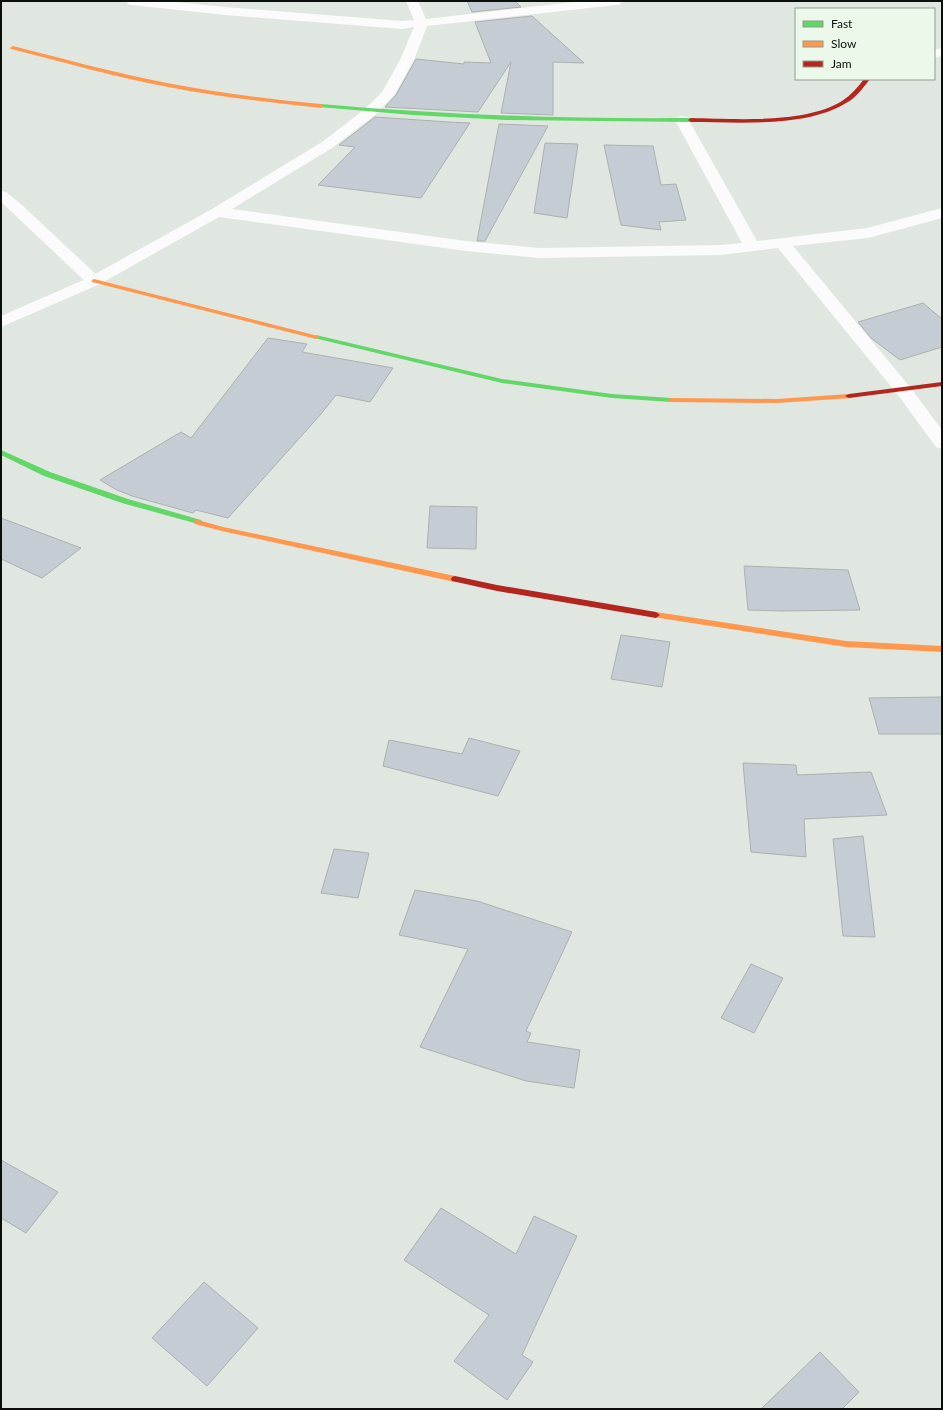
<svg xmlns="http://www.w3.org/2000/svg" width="943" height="1410" font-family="Lato,sans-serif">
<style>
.building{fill:#c6ccd4;stroke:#acb0af}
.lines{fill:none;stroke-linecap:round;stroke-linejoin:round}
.lane{fill:#fafbfa;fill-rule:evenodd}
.street{fill:#fafbfa;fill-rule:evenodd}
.fast{fill:#63d668;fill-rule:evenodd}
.slow{fill:#ff974d;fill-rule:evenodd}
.jam{fill:#b3261e;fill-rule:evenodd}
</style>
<rect width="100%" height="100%" fill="#e0e7e0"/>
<g class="building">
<path d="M467,1H515L521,7L472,12Z"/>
<path d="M532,16L584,63L553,62V115L501,113L511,62L478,112L385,107L396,95L416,59L464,64V62L491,63L475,22Z"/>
<path d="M375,117L449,122L470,123L421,198L318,185L355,147L339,145Z"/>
<path d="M499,124L548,126L485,241H477Z"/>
<path d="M545,143L578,144L567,218L534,213Z"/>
<path d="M604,145L653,146L661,185L676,184L686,220L659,222L661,230L621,225Z"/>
<path d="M923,303L942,319V347L900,360L871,338L858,322Z"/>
<path d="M268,338L307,344L302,352L393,368L370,402L336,395L321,414L228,518L196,510L193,513L132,496L117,490L100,480L181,432L191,438Z"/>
<path d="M430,506L477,507L476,549L427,548Z"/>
<path d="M1,518L81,548L42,578L1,559Z"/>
<path d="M744,566L848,570L860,610L782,611L748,610Z"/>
<path d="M621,635L670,642L662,687L611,679Z"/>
<path d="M942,697V734H879L869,698Z"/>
<path d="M469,738L520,751L498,796L383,766L389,740L462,754Z"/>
<path d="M743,763L796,765L797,775L871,772L887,815L804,819L806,857L751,852Z"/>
<path d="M863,836L875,937L843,936L833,839Z"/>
<path d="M334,849L369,853L358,898L321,893Z"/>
<path d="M415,890L477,901L572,932L526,1031L531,1033L527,1042L580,1050L574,1088L526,1081L420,1047L468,949L399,935Z"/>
<path d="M751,964L783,978L754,1033L721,1018Z"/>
<path d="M1,1160L58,1192L26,1233L1,1218Z"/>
<path d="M441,1208L516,1254L534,1216L577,1236L522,1355L533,1362L507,1400L454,1361L489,1315L404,1260Z"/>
<path d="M204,1282L258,1328L207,1386L152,1338Z"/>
<path d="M820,1352L859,1392L842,1409H761Z"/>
</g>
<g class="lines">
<path class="lane" d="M1,191L6,192L22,205L100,278L102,281L100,284L94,286L88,284L1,202Z"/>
<g class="street">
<path d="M126,1H166L225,7L402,21L414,20L406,1H418L426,19L583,1H622L620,4L616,5L427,26L414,60L395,94L375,115L332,148L232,209L466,241L539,248L720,245L742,243L675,120L677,117L682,116L687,117L757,241L867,228L942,208V218L868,238L793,246L910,387L942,430V449L936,447L898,395L778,248L720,255L539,258L466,251L219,217L100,284L1,327V316L88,278L212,209L322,142L365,109L382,92L400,60L414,27L402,29L225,15L132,5L128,4Z"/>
<path d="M942,48V56L934,58V50Z"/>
</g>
<g class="fast">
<path d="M321,104C444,115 567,119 691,118L694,120L691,122L506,120L413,115L319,107V105Z"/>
<path d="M316,335L502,379L612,394L671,398L675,400L671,402L612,398L502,383L314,338V336Z"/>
<path d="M1,450L50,472L128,499L201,520L202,522L198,524L122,503L44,476L1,455Z"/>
</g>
<g class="slow">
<path d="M13,46C64,59 115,73 167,83C218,93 269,99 321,104L324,106L321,108C270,102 218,97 168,87C115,77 63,62 11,49L10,48Z"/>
<path d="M94,279L318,336L319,337L316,339L92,282V280Z"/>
<path d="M849,394H852V398L777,403L671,402L667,400L671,398L777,399Z"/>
<path d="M195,520H198L223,527L455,576L459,579L455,582L222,531L195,524L194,522Z"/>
<path d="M656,612L846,641L942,646V652L846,647L653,617L652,615L653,613Z"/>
</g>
<g class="jam">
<path d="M864,79H870C863,88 856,98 846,103C806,128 737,122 691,122L688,120L691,118C735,119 805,124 842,101C851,95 858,87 864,79Z"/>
<path d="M942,382V386L849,398L845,396L849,394Z"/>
<path d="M455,576L497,585L656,612L660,615L656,618L497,591L452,581L451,579L452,577Z"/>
</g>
</g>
<rect width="943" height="1410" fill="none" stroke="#0b0f0b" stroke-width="4"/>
<rect x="795" y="8" width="140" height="72" fill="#ebf8ea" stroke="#919b91"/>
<rect x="803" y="21" width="20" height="6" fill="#63d668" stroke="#919b91"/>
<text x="831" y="28" font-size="12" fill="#0b0f0b">Fast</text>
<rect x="803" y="41" width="20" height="6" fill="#ff974d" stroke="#919b91"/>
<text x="831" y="48" font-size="12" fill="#0b0f0b">Slow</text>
<rect x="803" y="61" width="20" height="6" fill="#b3261e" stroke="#919b91"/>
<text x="831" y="68" font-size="12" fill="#0b0f0b">Jam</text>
</svg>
